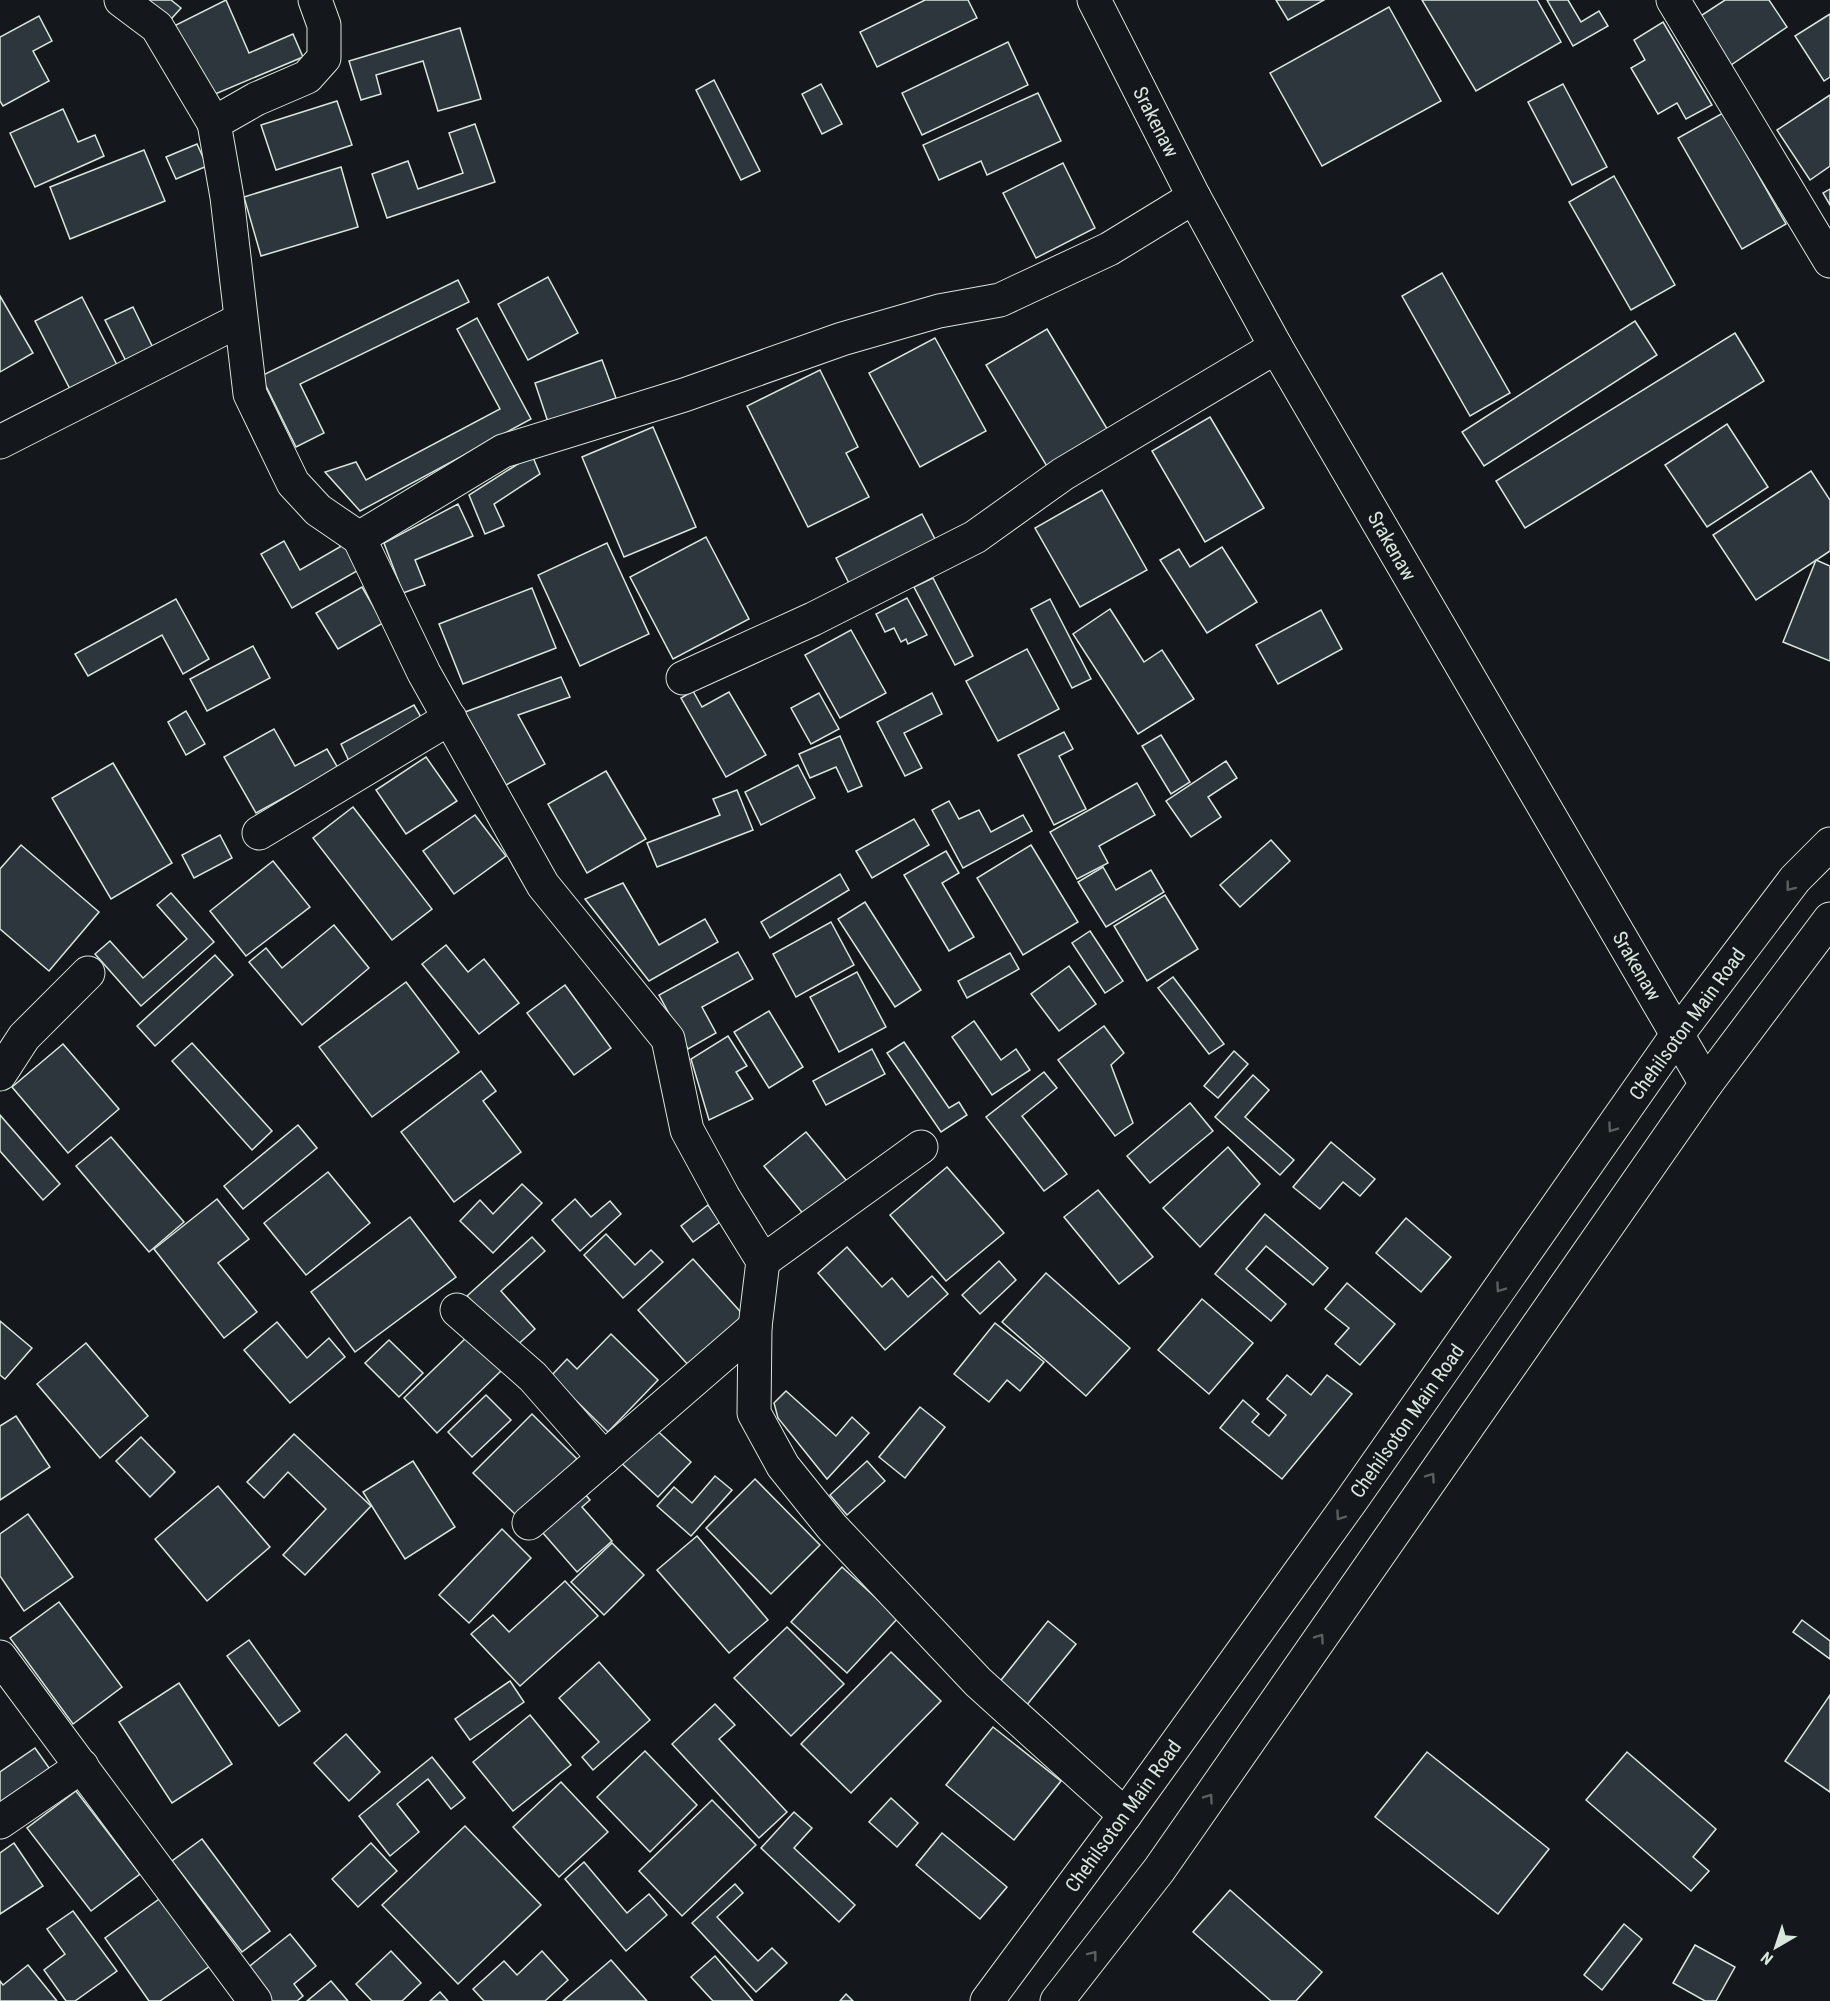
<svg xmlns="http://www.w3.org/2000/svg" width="1830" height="2001" font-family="'Roboto Condensed',sans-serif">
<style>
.building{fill:#2c363c;stroke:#d8e6dc;stroke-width:1.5}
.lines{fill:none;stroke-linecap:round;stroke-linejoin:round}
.minor-casing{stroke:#d8e6dc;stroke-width:35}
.secondary-casing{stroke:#d8e6dc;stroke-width:35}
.minor{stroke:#14181c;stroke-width:33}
.secondary{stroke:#14181c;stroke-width:33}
.oneway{stroke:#59605f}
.labels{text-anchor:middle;stroke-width:4.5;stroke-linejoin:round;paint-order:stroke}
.street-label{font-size:20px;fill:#d8e6dc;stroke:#14181c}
</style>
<rect width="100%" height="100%" fill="#14181c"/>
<g class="building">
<path d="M132,0H171L181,8L164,27Z"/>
<path d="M226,0L249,53L293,34L303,57L208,97L168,29Z"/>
<path d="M925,0H968L977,18L877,67L860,32Z"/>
<path d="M1276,0H1324L1288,20Z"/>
<path d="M1422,0H1537L1561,42L1476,91Z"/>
<path d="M1547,0H1568L1581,22L1599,11L1608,26L1573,46Z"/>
<path d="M1725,0H1769L1787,27L1731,65L1699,17Z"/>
<path d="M1389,7L1441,101L1322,166L1270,73Z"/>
<path d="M1830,14V77L1824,81L1795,36Z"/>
<path d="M39,16L52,41L33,51L49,81L3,106L0,101V37Z"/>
<path d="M1663,22L1712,105L1686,119L1677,103L1658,114L1631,68L1645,60L1634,40Z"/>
<path d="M460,28L481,99L438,111L423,61L376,75L381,94L361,100L349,61Z"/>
<path d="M1008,42L1028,85L922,135L902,93Z"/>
<path d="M714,80L760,171L741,180L696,90Z"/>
<path d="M821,84L842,124L822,134L802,94Z"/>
<path d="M1563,84L1607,167L1572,185L1528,102Z"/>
<path d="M1038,93L1061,141L987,175L981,161L939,180L923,145Z"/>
<path d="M1830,95V166L1810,180L1777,130Z"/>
<path d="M337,101L352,145L276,170L261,125Z"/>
<path d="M63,109L78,142L95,135L104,156L35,187L10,133Z"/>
<path d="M1723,113L1786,224L1742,249L1678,138Z"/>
<path d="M475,124L495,182L387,218L372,174L408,161L418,189L463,173L449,133Z"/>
<path d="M197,144L207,166L176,179L166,157Z"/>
<path d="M144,150L165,201L70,239L50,187Z"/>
<path d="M1063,163L1095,228L1036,258L1003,193Z"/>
<path d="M341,167L358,227L261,256L244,197Z"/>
<path d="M1614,176L1675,285L1631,310L1569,202Z"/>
<path d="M1830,189V205L1823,193Z"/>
<path d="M1442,273L1510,393L1470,416L1402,296Z"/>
<path d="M548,277L578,333L528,360L498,304Z"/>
<path d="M458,280L469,302L300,384L324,433L296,447L261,376Z"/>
<path d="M0,296L33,353L0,372Z"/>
<path d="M82,297L118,367L71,391L35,321Z"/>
<path d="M133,307L157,356L130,369L105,320Z"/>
<path d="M477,318L531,419L360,511L325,472L356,462L366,480L500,409L457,329Z"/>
<path d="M1635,321L1657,355L1484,466L1462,432Z"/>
<path d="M1047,329L1109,432L1048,468L986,365Z"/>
<path d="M1735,333L1764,381L1525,528L1496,481Z"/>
<path d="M935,338L986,431L920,467L869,373Z"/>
<path d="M602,360L616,398L548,422L535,383Z"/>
<path d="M820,370L858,447L846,453L869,497L808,527L747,406Z"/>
<path d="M1210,417L1264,508L1205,542L1152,451Z"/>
<path d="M1727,424L1768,487L1707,527L1665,465Z"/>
<path d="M653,427L696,527L624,557L582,457Z"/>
<path d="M532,455L540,474L494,504L504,526L485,534L469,495Z"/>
<path d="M1811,471L1830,500V551L1756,600L1713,535Z"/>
<path d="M1102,490L1147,570L1080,607L1035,528Z"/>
<path d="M458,504L473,536L415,560L425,585L403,593L384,543Z"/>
<path d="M922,514L936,541L850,585L836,558Z"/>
<path d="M706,537L749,619L673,659L630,577Z"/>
<path d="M284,541L300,570L350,541L364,567L292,608L261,554Z"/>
<path d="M607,543L649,634L580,666L538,575Z"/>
<path d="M1222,547L1257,602L1207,633L1160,560L1179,549L1190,567Z"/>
<path d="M1816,560L1830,566V661L1783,642Z"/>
<path d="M933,578L973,656L955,665L914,587Z"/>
<path d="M362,587L383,623L338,649L316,613Z"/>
<path d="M532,588L556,648L463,684L439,624Z"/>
<path d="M907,598L927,635L908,644L906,639L901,642L894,628L885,632L876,614Z"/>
<path d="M176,599L209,659L183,674L162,635L88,676L75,654Z"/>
<path d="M1050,599L1091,679L1072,688L1031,609Z"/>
<path d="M1110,609L1144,662L1162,650L1194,699L1138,734L1073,634Z"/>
<path d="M1321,610L1342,649L1278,684L1256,645Z"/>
<path d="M851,630L886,693L840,718L805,655Z"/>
<path d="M253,646L270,678L207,711L190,679Z"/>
<path d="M1027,649L1059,709L998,741L966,681Z"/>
<path d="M561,677L570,697L518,715L545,764L506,785L465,712Z"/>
<path d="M693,691L702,707L729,692L766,755L726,777L681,698Z"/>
<path d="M819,693L839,729L811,744L791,708Z"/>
<path d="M932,693L942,714L904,733L922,768L905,776L877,722Z"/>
<path d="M414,705L425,724L350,763L341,744Z"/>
<path d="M186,711L205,744L186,755L168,722Z"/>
<path d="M274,729L295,766L327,749L338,768L256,813L224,757Z"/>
<path d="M1064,732L1073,749L1059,756L1086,809L1054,825L1018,755Z"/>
<path d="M1161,735L1190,782L1171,794L1142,746Z"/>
<path d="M840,736L862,786L848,792L836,767L810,778L799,754Z"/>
<path d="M426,757L457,801L406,834L376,790Z"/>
<path d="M1226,761L1237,778L1208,797L1221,817L1191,837L1166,801Z"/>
<path d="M113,763L172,863L111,899L52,798Z"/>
<path d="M798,765L815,798L761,825L745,792Z"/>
<path d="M606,771L646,839L587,873L548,804Z"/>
<path d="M1137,783L1155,815L1099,846L1108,863L1077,879L1050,832Z"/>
<path d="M737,790L753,830L657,867L647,843L720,815L713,799Z"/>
<path d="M949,801L959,819L979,810L991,832L1023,815L1032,831L963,868L932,810Z"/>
<path d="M353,807L432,909L392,940L313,838Z"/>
<path d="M475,815L506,856L454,894L423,851Z"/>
<path d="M914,819L929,845L872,878L856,851Z"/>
<path d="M220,835L232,858L194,878L182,855Z"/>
<path d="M1271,840L1290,861L1240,907L1220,885Z"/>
<path d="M21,845L99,912L49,971L0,929V869Z"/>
<path d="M1031,845L1078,922L1023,955L977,878Z"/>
<path d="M946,851L959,873L942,883L974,937L949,951L904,875Z"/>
<path d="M273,861L310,907L246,956L210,911Z"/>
<path d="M1103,867L1116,890L1151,870L1164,892L1106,927L1078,882Z"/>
<path d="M840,874L849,890L770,938L761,922Z"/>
<path d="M623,883L659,945L705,919L718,942L649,981L585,899Z"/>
<path d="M171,893L214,942L141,1006L95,954L110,941L143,978L187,939L157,905Z"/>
<path d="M1165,895L1198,949L1147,981L1114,926Z"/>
<path d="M865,902L921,990L895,1007L838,919Z"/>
<path d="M831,922L854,965L796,997L773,954Z"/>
<path d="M334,925L369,968L302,1025L249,962L266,948L282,968Z"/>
<path d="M1090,931L1123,981L1105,993L1072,943Z"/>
<path d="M446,945L468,972L484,959L519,1003L479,1034L422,964Z"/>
<path d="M738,952L753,979L702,1007L716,1033L688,1049L659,995Z"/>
<path d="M1010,953L1019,969L967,998L958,981Z"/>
<path d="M215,955L233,975L155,1046L137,1026Z"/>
<path d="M1069,966L1096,1004L1059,1031L1031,994Z"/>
<path d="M857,972L886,1027L839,1052L810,997Z"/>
<path d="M1173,977L1224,1044L1209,1054L1158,988Z"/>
<path d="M406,982L459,1052L372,1117L319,1047Z"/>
<path d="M565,985L611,1048L574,1075L527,1013Z"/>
<path d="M769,1011L803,1067L769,1088L734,1032Z"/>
<path d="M974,1021L1001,1060L1016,1049L1030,1070L992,1095L952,1037Z"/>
<path d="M1104,1026L1124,1053L1111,1065L1133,1123L1115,1136L1058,1060Z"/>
<path d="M728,1036L747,1066L736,1072L753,1099L709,1120L691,1059Z"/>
<path d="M904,1042L949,1108L959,1102L967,1115L941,1132L887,1053Z"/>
<path d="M192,1043L272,1131L252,1150L172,1061Z"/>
<path d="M63,1044L119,1109L68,1153L12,1087Z"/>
<path d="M872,1049L885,1074L826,1105L813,1081Z"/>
<path d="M1234,1051L1248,1064L1218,1098L1204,1086Z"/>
<path d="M481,1071L496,1091L483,1101L521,1152L454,1202L401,1132Z"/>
<path d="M1044,1072L1057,1088L1022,1116L1067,1174L1044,1191L986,1117Z"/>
<path d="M1253,1075L1269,1090L1245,1117L1294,1160L1280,1175L1215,1117Z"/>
<path d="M1190,1103L1213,1131L1150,1183L1127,1156Z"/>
<path d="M0,1115L60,1184L43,1200L0,1151Z"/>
<path d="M298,1125L317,1148L243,1209L224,1186Z"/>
<path d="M806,1132L851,1186L809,1221L764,1166Z"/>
<path d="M111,1137L184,1222L149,1252L76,1166Z"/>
<path d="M1331,1142L1375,1179L1360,1196L1343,1182L1320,1209L1293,1187Z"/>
<path d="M1228,1147L1260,1184L1200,1247L1163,1208Z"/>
<path d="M947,1167L1004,1233L946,1281L890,1215Z"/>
<path d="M328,1172L370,1223L306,1275L264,1223Z"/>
<path d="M522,1184L542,1203L493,1253L460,1221L480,1200L493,1214Z"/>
<path d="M1098,1190L1153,1257L1119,1284L1064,1217Z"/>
<path d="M217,1199L249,1239L218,1263L257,1312L224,1338L154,1249Z"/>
<path d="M575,1199L591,1217L610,1201L621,1214L580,1251L552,1220Z"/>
<path d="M708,1205L720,1222L693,1242L681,1226Z"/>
<path d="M1265,1214L1328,1268L1313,1285L1266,1246L1246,1269L1286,1304L1271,1321L1215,1274Z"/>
<path d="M410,1217L456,1277L355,1352L311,1292Z"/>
<path d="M1406,1218L1451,1257L1421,1292L1376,1253Z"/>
<path d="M606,1234L635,1265L651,1250L663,1262L623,1298L584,1255Z"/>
<path d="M532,1237L545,1251L501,1291L535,1329L514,1348L467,1296Z"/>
<path d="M847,1247L882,1287L892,1278L908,1297L932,1276L948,1294L885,1350L818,1273Z"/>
<path d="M693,1259L746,1318L691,1368L638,1310Z"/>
<path d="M999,1261L1016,1280L980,1314L962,1295Z"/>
<path d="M1046,1273L1130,1348L1086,1396L1002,1322Z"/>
<path d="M1347,1283L1395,1324L1360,1365L1335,1344L1349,1328L1325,1309Z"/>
<path d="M1202,1299L1253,1343L1209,1394L1158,1350Z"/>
<path d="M0,1321L32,1348L5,1379L0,1375Z"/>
<path d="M277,1322L307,1358L329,1338L345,1357L290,1403L244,1350Z"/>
<path d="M995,1323L1044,1362L1020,1391L1007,1380L989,1402L954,1374Z"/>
<path d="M611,1334L658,1380L608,1432L551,1376L567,1359L577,1369Z"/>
<path d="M468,1336L502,1370L437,1433L404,1398Z"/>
<path d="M389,1340L423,1373L399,1397L365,1363Z"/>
<path d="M86,1343L148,1416L100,1458L37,1384Z"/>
<path d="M1287,1375L1311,1395L1327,1375L1352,1394L1282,1479L1220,1428L1243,1400L1259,1414L1252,1422L1269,1436L1286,1415L1267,1399Z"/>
<path d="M786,1391L836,1436L852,1417L869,1433L827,1479L778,1418L774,1403Z"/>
<path d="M486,1395L511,1420L472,1457L448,1432Z"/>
<path d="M920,1407L945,1427L905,1478L879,1457Z"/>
<path d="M532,1414L577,1459L519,1518L473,1473Z"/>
<path d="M16,1416L50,1467L0,1500V1426Z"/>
<path d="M650,1424L691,1462L658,1497L617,1459Z"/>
<path d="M294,1434L371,1506L305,1575L283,1555L326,1509L288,1472L264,1498L247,1482Z"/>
<path d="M141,1437L175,1472L150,1497L116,1461Z"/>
<path d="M413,1461L455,1527L405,1559L363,1492Z"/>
<path d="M867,1461L885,1481L847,1515L830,1495Z"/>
<path d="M715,1476L732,1490L691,1536L657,1506L674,1487L692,1503Z"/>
<path d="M755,1479L820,1545L771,1594L706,1528Z"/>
<path d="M218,1486L270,1547L207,1601L155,1539Z"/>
<path d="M579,1487L590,1500L582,1507L612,1541L577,1572L536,1525Z"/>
<path d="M28,1514L73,1577L24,1611L0,1576V1534Z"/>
<path d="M502,1529L531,1558L469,1623L439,1595Z"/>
<path d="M697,1536L768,1620L729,1653L657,1570Z"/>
<path d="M612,1543L644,1575L604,1615L571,1582Z"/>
<path d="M842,1567L898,1618L847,1673L791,1622Z"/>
<path d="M565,1581L598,1616L520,1686L471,1634L493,1615L509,1632Z"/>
<path d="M59,1602L122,1687L73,1724L10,1638Z"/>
<path d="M1802,1620L1830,1641V1659L1793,1632Z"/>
<path d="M1048,1621L1076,1644L1026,1706L998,1684Z"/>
<path d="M787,1627L844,1684L791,1736L734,1678Z"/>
<path d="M249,1640L300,1711L279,1726L227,1656Z"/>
<path d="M891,1652L941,1701L851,1793L801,1744Z"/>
<path d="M599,1662L650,1720L593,1770L582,1757L599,1742L559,1698Z"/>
<path d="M510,1681L524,1702L470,1740L455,1719Z"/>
<path d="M179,1683L232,1764L172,1803L119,1722Z"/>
<path d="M1830,1695V1792L1785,1761Z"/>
<path d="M715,1704L735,1725L719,1739L787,1812L759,1838L672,1744Z"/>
<path d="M530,1715L571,1765L513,1811L473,1762Z"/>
<path d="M993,1727L1061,1781L1014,1840L946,1785Z"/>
<path d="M346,1734L380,1772L349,1801L314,1763Z"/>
<path d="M35,1748L52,1772L0,1808V1772Z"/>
<path d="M645,1751L697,1805L650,1852L597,1797Z"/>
<path d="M1427,1752L1549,1849L1498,1914L1375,1817Z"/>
<path d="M1627,1752L1716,1829L1693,1857L1709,1871L1691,1891L1586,1800Z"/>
<path d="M432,1757L465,1798L451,1809L428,1779L397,1804L419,1832L390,1856L359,1816Z"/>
<path d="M561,1782L608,1832L559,1877L513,1827Z"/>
<path d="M76,1791L140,1874L91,1911L27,1828Z"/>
<path d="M891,1798L918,1823L897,1847L869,1822Z"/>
<path d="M712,1800L756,1845L682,1916L639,1871Z"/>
<path d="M794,1812L812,1828L794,1848L855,1905L839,1922L761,1848Z"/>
<path d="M465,1826L541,1905L458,1984L382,1905Z"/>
<path d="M942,1833L1007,1887L980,1919L916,1865Z"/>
<path d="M202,1839L270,1931L242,1952L172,1861Z"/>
<path d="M14,1843L43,1886L0,1914V1853Z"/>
<path d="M371,1843L397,1871L358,1907L332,1879Z"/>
<path d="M584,1862L627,1913L649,1894L667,1915L626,1951L565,1879Z"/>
<path d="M735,1884L743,1893L717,1917L758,1961L772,1948L787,1963L756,1992L692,1923Z"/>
<path d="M1230,1890L1322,1972L1296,2001H1271L1193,1932Z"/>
<path d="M162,1897L210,1966L160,2001H149L105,1938Z"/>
<path d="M73,1911L117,1971L75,2001H66L44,1970L65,1954L47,1929Z"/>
<path d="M1624,1924L1642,1939L1602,1990L1584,1975Z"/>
<path d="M290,1934L316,1966L294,1984L303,1996L297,2001H264L241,1973Z"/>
<path d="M1695,1945L1735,1967L1716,2001H1705L1673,1983Z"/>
<path d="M391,1951L421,1983L402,2001H372L356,1984Z"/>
<path d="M542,1951L568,1980L545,2001H484L473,1989L504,1961L517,1975Z"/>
<path d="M715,1956L753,2001H713L691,1977Z"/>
<path d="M611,1960L647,2001H563Z"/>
<path d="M28,1965L57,2001H0V1981L3,1985Z"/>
<path d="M331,1981L348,2001H307Z"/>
<path d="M440,1992L448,2001H430Z"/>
<path d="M846,1994L853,2001H840Z"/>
</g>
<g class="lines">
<defs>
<g id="minor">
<path d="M121,0L157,27L214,123"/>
<path d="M315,0L324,25V58L307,77L256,99L214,123L227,197L250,394L293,483L318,510L359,538L424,673L543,885L668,1039L687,1130L724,1198L763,1261L755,1327L754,1413L783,1466L832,1527L978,1682L1125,1815"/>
<path d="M1673,0L1830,261"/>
<path d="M0,442L240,320"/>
<path d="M359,538L503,451L684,395L842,339L939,311L1000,300L1109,249L1194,197"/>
<path d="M683,678L813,619L975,537L1063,474L1276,347"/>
<path d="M259,833L450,718"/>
<path d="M0,1074L24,1037L88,973"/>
<path d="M763,1261L921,1147"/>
<path d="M457,1310L533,1377L604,1458"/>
<path d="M529,1523L755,1327"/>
<path d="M0,1657L255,2001"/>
<path d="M0,1822L82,1766"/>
</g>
<g id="secondary">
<path d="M1094,0L1194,197L1276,347L1706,1084"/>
<path d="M987,2001L1125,1815L1351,1501L1677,1035L1795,879L1830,844"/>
<path d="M1057,2001L1159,1870L1706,1084L1830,919"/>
</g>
</defs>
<use href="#minor" class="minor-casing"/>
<use href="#secondary" class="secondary-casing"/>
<use href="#minor" class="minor"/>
<use href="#secondary" class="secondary"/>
</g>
<defs><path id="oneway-chevron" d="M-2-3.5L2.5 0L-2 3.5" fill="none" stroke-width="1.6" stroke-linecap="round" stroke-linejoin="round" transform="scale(1.5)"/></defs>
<g class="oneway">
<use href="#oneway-chevron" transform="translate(1790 887) rotate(128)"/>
<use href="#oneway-chevron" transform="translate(1612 1128) rotate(125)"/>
<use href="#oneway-chevron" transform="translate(1500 1288) rotate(125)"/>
<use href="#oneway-chevron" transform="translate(1431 1477) rotate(-55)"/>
<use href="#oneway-chevron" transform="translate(1340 1516) rotate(126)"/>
<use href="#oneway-chevron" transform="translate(1320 1638) rotate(-55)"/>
<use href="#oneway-chevron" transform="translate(1209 1798) rotate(-55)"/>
<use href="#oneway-chevron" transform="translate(1093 1955) rotate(-52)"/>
</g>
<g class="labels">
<g class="street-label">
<text transform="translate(1156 122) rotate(63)" y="7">Srakenaw</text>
<text transform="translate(1392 546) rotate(60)" y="7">Srakenaw</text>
<text transform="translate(1637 966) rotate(60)" y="7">Srakenaw</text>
<text transform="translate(1687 1024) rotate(-54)" y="7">Chehilsoton Main Road</text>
<text transform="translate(1407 1421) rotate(-55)" y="7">Chehilsoton Main Road</text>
<text transform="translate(1123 1816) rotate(-54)" y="7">Chehilsoton Main Road</text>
</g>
</g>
<g transform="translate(1776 1947) rotate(219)" stroke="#14181c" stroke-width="4.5" paint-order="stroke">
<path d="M0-4.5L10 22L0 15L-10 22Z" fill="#d8e6dc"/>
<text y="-9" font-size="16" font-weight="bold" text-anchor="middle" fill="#d8e6dc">N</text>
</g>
</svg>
